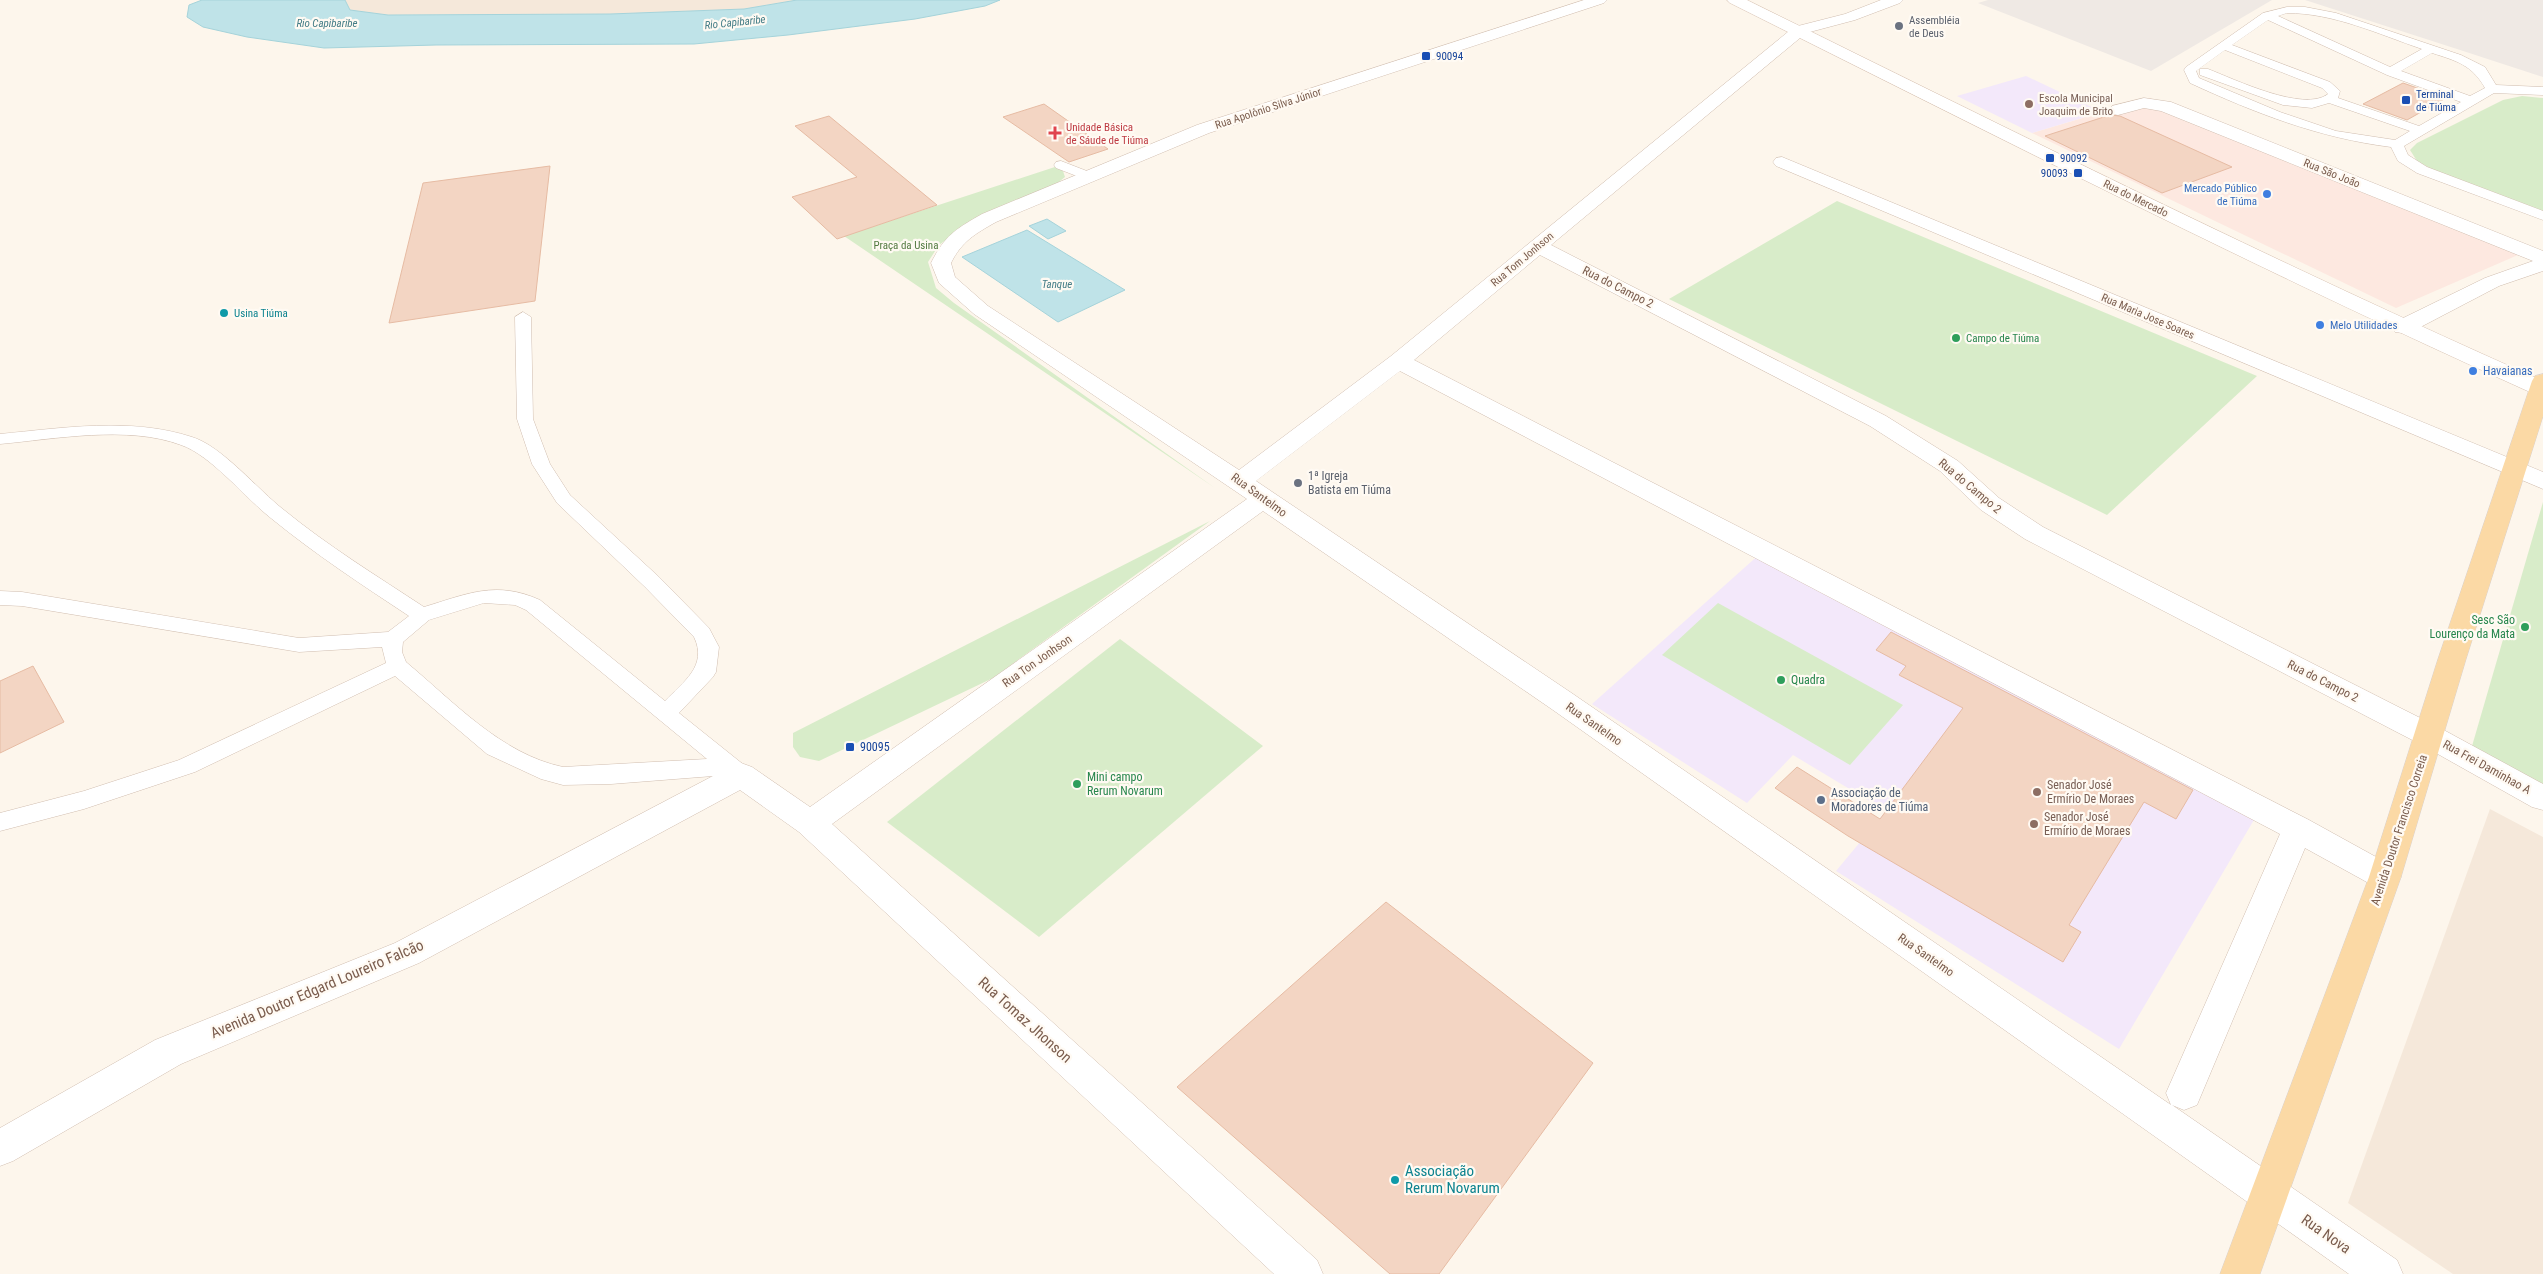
<svg xmlns="http://www.w3.org/2000/svg" width="2543" height="1274" font-family="'Roboto Condensed',sans-serif">
<style>
.residential{fill:#f5e8da}
.commercial{fill:#fde8e0}
.industrial{fill:#efe9e4}
.education{fill:#f3e8fa}
.green{fill:#d8ecc9}
.water{fill:#bfe3e8;stroke:#a5d3da}
.building{fill:#f3d5c3;stroke:#e6bba3}
.lines{fill:none;stroke-linecap:round;stroke-linejoin:round}
.service-casing{stroke:#d1beb0;stroke-width:1}
.minor-casing{stroke:#d1beb0;stroke-width:1}
.secondary-casing{stroke:#d6c0b0;stroke-width:1}
.primary-casing{stroke:#dad1cd;stroke-width:1}
.service{fill:#fff;fill-rule:evenodd}
.minor{fill:#fff;fill-rule:evenodd}
.secondary{fill:#fff;fill-rule:evenodd}
.primary{fill:#fbd9a5;fill-rule:evenodd}
.worship-dot{fill:#6b7280;stroke:#fffaf3;stroke-width:2}
.transit-dot{fill:#1a4fb4;stroke:#fffaf3;stroke-width:2}
.education-dot{fill:#8d6e63;stroke:#fffaf3;stroke-width:2}
.health-dot{fill:#e0444e;stroke:#fffaf3;stroke-width:2}
.shop-dot{fill:#3f7fe0;stroke:#fffaf3;stroke-width:2}
.culture-dot{fill:#0f9aa8;stroke:#fffaf3;stroke-width:2}
.leisure-dot{fill:#2e9e5b;stroke:#fffaf3;stroke-width:2}
.service-dot{fill:#5c6f8a;stroke:#fffaf3;stroke-width:2}
.labels{text-anchor:middle;stroke-width:4.5;stroke-linejoin:round;paint-order:stroke}
.far-worship-label{font-size:11px;fill:#5b616d;stroke:#fffaf3;text-anchor:start}
.far-water-label{font-size:11px;font-style:italic;fill:#437c86;stroke:#fffaf3}
.far-transit-label{font-size:11px;fill:#164399;stroke:#fffaf3;text-anchor:start}
.far-education-label{font-size:11px;fill:#785e54;stroke:#fffaf3;text-anchor:start}
.far-street-label{font-size:11px;fill:#7a5c4d;stroke:#fffaf3}
.far-health-label{font-size:11px;fill:#be3a42;stroke:#fffaf3;text-anchor:start}
.far-shop-label{font-size:11px;fill:#366cbe;stroke:#fffaf3;text-anchor:end}
.far-park-label{font-size:11px;fill:#537a41;stroke:#fffaf3}
.far-culture-label{font-size:11px;fill:#0d838f;stroke:#fffaf3;text-anchor:start}
.far-leisure-label{font-size:11px;fill:#27864d;stroke:#fffaf3;text-anchor:start}
.street-label{font-size:12px;fill:#7a5c4d;stroke:#fffaf3}
.shop-label{font-size:12px;fill:#366cbe;stroke:#fffaf3;text-anchor:start}
.worship-label{font-size:12px;fill:#5b616d;stroke:#fffaf3;text-anchor:start}
.leisure-label{font-size:12px;fill:#27864d;stroke:#fffaf3;text-anchor:start}
.transit-label{font-size:12px;fill:#164399;stroke:#fffaf3;text-anchor:start}
.education-label{font-size:12px;fill:#785e54;stroke:#fffaf3;text-anchor:start}
.service-label{font-size:12px;fill:#4e5e75;stroke:#fffaf3;text-anchor:start}
.near-street-label{font-size:15px;fill:#7a5c4d;stroke:#fffaf3}
.near-culture-label{font-size:15px;fill:#0d838f;stroke:#fffaf3;text-anchor:start}
</style>
<rect width="100%" height="100%" fill="#fdf6ec"/>
<g class="residential">
<path d="M345,0H797L744,9L610,14L388,15L350,10Z"/>
<path d="M2490,809L2543,837V1274H2453L2348,1203Z"/>
</g>
<path class="commercial" d="M2150,98L2518,255L2396,308L2032,133Z"/>
<g class="industrial">
<path d="M1988,0H2272L2151,71L1978,3Z"/>
<path d="M2305,0H2543V77L2457,49Z"/>
</g>
<g class="education">
<path d="M2026,76L2102,112L2032,133L1957,96Z"/>
<path d="M1762,552L2258,813L2119,1049L1836,871L1886,811L1793,755L1747,803L1592,704Z"/>
</g>
<g class="green">
<path d="M2522,96L2543,98V213L2438,173L2417,161L2410,150L2417,143L2503,100Z"/>
<path d="M1061,165L1065,177L1055,185L971,222L939,245L928,262L936,288L954,303L1215,488L844,236Z"/>
<path d="M1837,201L2257,376L2107,515L1669,299Z"/>
<path d="M2543,502V790L2470,753Z"/>
<path d="M1210,521L993,678L819,761L800,757L793,747V733Z"/>
<path d="M1718,603L1903,705L1850,765L1662,655Z"/>
<path d="M1120,639L1263,746L1039,937L887,822Z"/>
</g>
<g class="water">
<path d="M202,0H345L350,10L388,15L610,14L744,9L797,0H1000L985,6L915,19L788,35L694,44L436,45L324,48L247,37L203,27L187,17L189,5Z"/>
<path d="M1047,219L1066,231L1048,239L1029,226Z"/>
<path d="M1027,230L1125,290L1058,322L962,257Z"/>
</g>
<g class="building">
<path d="M2403,83L2446,98L2407,120L2363,104Z"/>
<path d="M1044,104L1108,149L1069,162L1003,117Z"/>
<path d="M2110,115L2120,116L2232,167L2162,193L2045,136Z"/>
<path d="M829,116L937,205L837,239L792,197L857,177L795,126Z"/>
<path d="M550,166L535,301L389,323L423,183Z"/>
<path d="M1891,632L2193,790L2176,819L2144,802L2069,925L2081,932L2063,962L1848,836L1775,788L1797,767L1880,819L1963,708L1899,675L1906,666L1876,650Z"/>
<path d="M33,666L64,722L0,753V681Z"/>
<path d="M1386,902L1593,1063L1439,1274H1390L1177,1087Z"/>
</g>
<g class="lines">
<defs>
<g id="service">
<path d="M2287,7H2305L2336,13L2461,55L2485,67L2496,85L2543,87V95L2494,93L2404,146L2408,155L2427,167L2543,211V220L2417,173L2398,161L2391,147C2319,138 2255,113 2190,83L2184,70L2186,67L2263,13ZM2287,13C2334,13 2378,34 2422,49L2390,67L2278,16ZM2268,20L2387,75L2461,102L2419,126L2338,98L2340,91L2330,82L2232,45ZM2225,50L2322,88L2328,94C2304,113 2234,79 2208,69H2200V75L2283,105L2312,108L2329,103L2410,131L2395,140L2336,131L2280,112L2199,78L2196,71ZM2432,53C2457,61 2472,65 2485,88L2470,96L2401,71Z"/>
<path d="M1061,161L1092,173L1094,176L1087,180L1056,168L1054,165L1056,162Z"/>
<path d="M523,312L531,317L533,419L550,464L570,495L659,577L709,628L719,647L716,672L713,677L679,713L749,769L752,775L749,781L741,784L726,775L611,784L563,785L541,779L487,754L395,676L195,772L84,809L0,831V813L84,791L179,760L386,663L382,647L299,652L22,606L0,605V591L22,592L299,638L388,632L409,616C362,585 315,554 272,519C246,499 211,455 181,445C128,425 55,439 0,444V434C63,428 131,417 192,437C222,446 258,490 284,510C328,546 377,576 424,607C467,594 496,580 540,600L665,701C683,682 708,666 694,637L645,587L557,503L532,464L517,419L515,317ZM484,603L515,605L526,610L707,759L563,767C501,754 453,701 406,662L402,652L403,642L429,620Z"/>
</g>
<g id="minor">
<path d="M1584,0H1607L1604,3L1209,133L996,222C975,234 962,241 951,263L955,277L988,306L1239,470L1391,356L1794,27L1845,14L1881,0H1903L1900,3L1855,20L1806,33L1551,245L1886,416L1958,461L1999,498L2043,527L2440,728L2543,784V810L2532,807L2420,744L2025,539L1981,510L1940,471L1870,426L1540,255L1414,360L2309,820L2396,868L2401,877L2396,886L2385,890L2374,886L2305,848L2197,1105L2184,1110L2172,1105L2397,1260L2403,1274H2349L1553,710L1263,511L832,824L1317,1260L1323,1274H1274L799,832L740,790L419,963L181,1064L13,1161L0,1166V1128L155,1040L395,943L730,767L741,763L752,767L810,807L1247,499L974,314L939,283L931,263C945,235 956,229 982,214L1197,125ZM1400,371L2280,834L2166,1093L2171,1105L1573,694L1256,481Z"/>
<path d="M2144,98L2171,102L2543,251V271L2499,286L2411,332L2403,333L2395,332L2392,327L2395,322L2485,278L2533,261L2161,111L2144,108L2118,115L2112,114L2109,110L2112,106Z"/>
<path d="M1782,157L2543,472V489L1776,166L1773,162L1776,158Z"/>
</g>
<path id="secondary" d="M1727,0H1747C2011,130 2274,262 2543,381V394L2532,393C2261,271 1996,136 1730,3Z"/>
<path id="primary" d="M2543,374V416L2466,659L2401,877L2260,1274H2220L2369,877L2438,659L2532,381L2535,376Z"/>
</defs>
<use href="#service" class="service-casing"/>
<use href="#minor" class="minor-casing"/>
<use href="#secondary" class="secondary-casing"/>
<use href="#primary" class="primary-casing"/>
<use href="#service" class="service"/>
<use href="#minor" class="minor"/>
<use href="#secondary" class="secondary"/>
<use href="#primary" class="primary"/>
</g>
<g class="worship-dot">
<circle cx="1899" cy="26" r="5"/>
<circle cx="1298" cy="483" r="5"/>
</g>
<g class="transit-dot">
<rect x="1421" y="51" width="10" height="10" rx="2.5"/>
<rect x="2401" y="95" width="10" height="10" rx="2.5"/>
<rect x="2045" y="153" width="10" height="10" rx="2.5"/>
<rect x="2073" y="168" width="10" height="10" rx="2.5"/>
<rect x="845" y="742" width="10" height="10" rx="2.5"/>
</g>
<g class="education-dot">
<circle cx="2029" cy="104" r="5"/>
<circle cx="2037" cy="792" r="5"/>
<circle cx="2034" cy="824" r="5"/>
</g>
<path class="health-dot" d="M1052.5 125.5h5v5h5v5h-5v5h-5v-5h-5v-5h5z"/>
<g class="shop-dot">
<circle cx="2267" cy="194" r="5"/>
<circle cx="2320" cy="325" r="5"/>
<circle cx="2473" cy="371" r="5"/>
</g>
<g class="culture-dot">
<circle cx="224" cy="313" r="5"/>
<circle cx="1395" cy="1180" r="5"/>
</g>
<g class="leisure-dot">
<circle cx="1956" cy="338" r="5"/>
<circle cx="2525" cy="627" r="5"/>
<circle cx="1781" cy="680" r="5"/>
<circle cx="1077" cy="784" r="5"/>
</g>
<circle class="service-dot" cx="1821" cy="800" r="5"/>
<g class="labels">
<g class="far-worship-label">
<text x="1909" y="24">Assembléia<tspan x="1909" dy="13">de Deus</tspan></text>
</g>
<g class="far-water-label">
<text transform="translate(735 22) rotate(-6)" y="4">Rio Capibaribe</text>
<text x="327" y="27">Rio Capibaribe</text>
<text x="1057" y="288">Tanque</text>
</g>
<g class="far-transit-label">
<text x="1436" y="60">90094</text>
<text x="2416" y="98">Terminal<tspan x="2416" dy="13">de Tiúma</tspan></text>
<text x="2060" y="162">90092</text>
<text x="2068" y="177" text-anchor="end">90093</text>
</g>
<g class="far-education-label">
<text x="2039" y="102">Escola Municipal<tspan x="2039" dy="13">Joaquim de Brito</tspan></text>
</g>
<g class="far-street-label">
<text transform="translate(1268 108) rotate(-18)" y="4">Rua Apolônio Silva Júnior</text>
<text transform="translate(2332 173) rotate(22)" y="4">Rua São João</text>
<text transform="translate(2136 198) rotate(26)" y="4">Rua do Mercado</text>
<text transform="translate(1522 259) rotate(-40)" y="4">Rua Tom Jonhson</text>
<text transform="translate(2148 316) rotate(23)" y="4">Rua Maria Jose Soares</text>
</g>
<g class="far-health-label">
<text x="1066" y="131">Unidade Básica<tspan x="1066" dy="13">de Sáude de Tiúma</tspan></text>
</g>
<g class="far-shop-label">
<text x="2257" y="192">Mercado Público<tspan x="2257" dy="13">de Tiúma</tspan></text>
<text x="2330" y="329" text-anchor="start">Melo Utilidades</text>
</g>
<g class="far-park-label">
<text x="906" y="249">Praça da Usina</text>
</g>
<g class="far-culture-label">
<text x="234" y="317">Usina Tiúma</text>
</g>
<g class="far-leisure-label">
<text x="1966" y="342">Campo de Tiúma</text>
</g>
<g class="street-label">
<text transform="translate(1618 287) rotate(27)" y="4">Rua do Campo 2</text>
<text transform="translate(1970 486) rotate(40)" y="4">Rua do Campo 2</text>
<text transform="translate(1259 495) rotate(36)" y="4">Rua Santelmo</text>
<text transform="translate(1037 661) rotate(-35)" y="4">Rua Ton Jonhson</text>
<text transform="translate(2323 681) rotate(27)" y="4">Rua do Campo 2</text>
<text transform="translate(1594 724) rotate(35)" y="4">Rua Santelmo</text>
<text transform="translate(2487 767) rotate(29)" y="4">Rua Frei Daminhao A</text>
<text transform="translate(2399 830) rotate(-72)" y="4">Avenida Doutor Francisco Correia</text>
<text transform="translate(1926 955) rotate(35)" y="4">Rua Santelmo</text>
</g>
<g class="shop-label">
<text x="2483" y="375">Havaianas</text>
</g>
<g class="worship-label">
<text x="1308" y="480">1ª Igreja<tspan x="1308" dy="14">Batista em Tiúma</tspan></text>
</g>
<g class="leisure-label">
<text x="2515" y="624" text-anchor="end">Sesc São<tspan x="2515" dy="14">Lourenço da Mata</tspan></text>
<text x="1791" y="684">Quadra</text>
<text x="1087" y="781">Mini campo<tspan x="1087" dy="14">Rerum Novarum</tspan></text>
</g>
<g class="transit-label">
<text x="860" y="751">90095</text>
</g>
<g class="education-label">
<text x="2047" y="789">Senador José<tspan x="2047" dy="14">Ermírio De Moraes</tspan></text>
<text x="2044" y="821">Senador José<tspan x="2044" dy="14">Ermírio de Moraes</tspan></text>
</g>
<g class="service-label">
<text x="1831" y="797">Associação de<tspan x="1831" dy="14">Moradores de Tiúma</tspan></text>
</g>
<g class="near-street-label">
<text transform="translate(317 989) rotate(-23)" y="5">Avenida Doutor Edgard Loureiro Falcão</text>
<text transform="translate(1025 1020) rotate(42)" y="5">Rua Tomaz Jhonson</text>
<text transform="translate(2326 1234) rotate(35)" y="5">Rua Nova</text>
</g>
<g class="near-culture-label">
<text x="1405" y="1176">Associação<tspan x="1405" dy="17">Rerum Novarum</tspan></text>
</g>
</g>
</svg>
